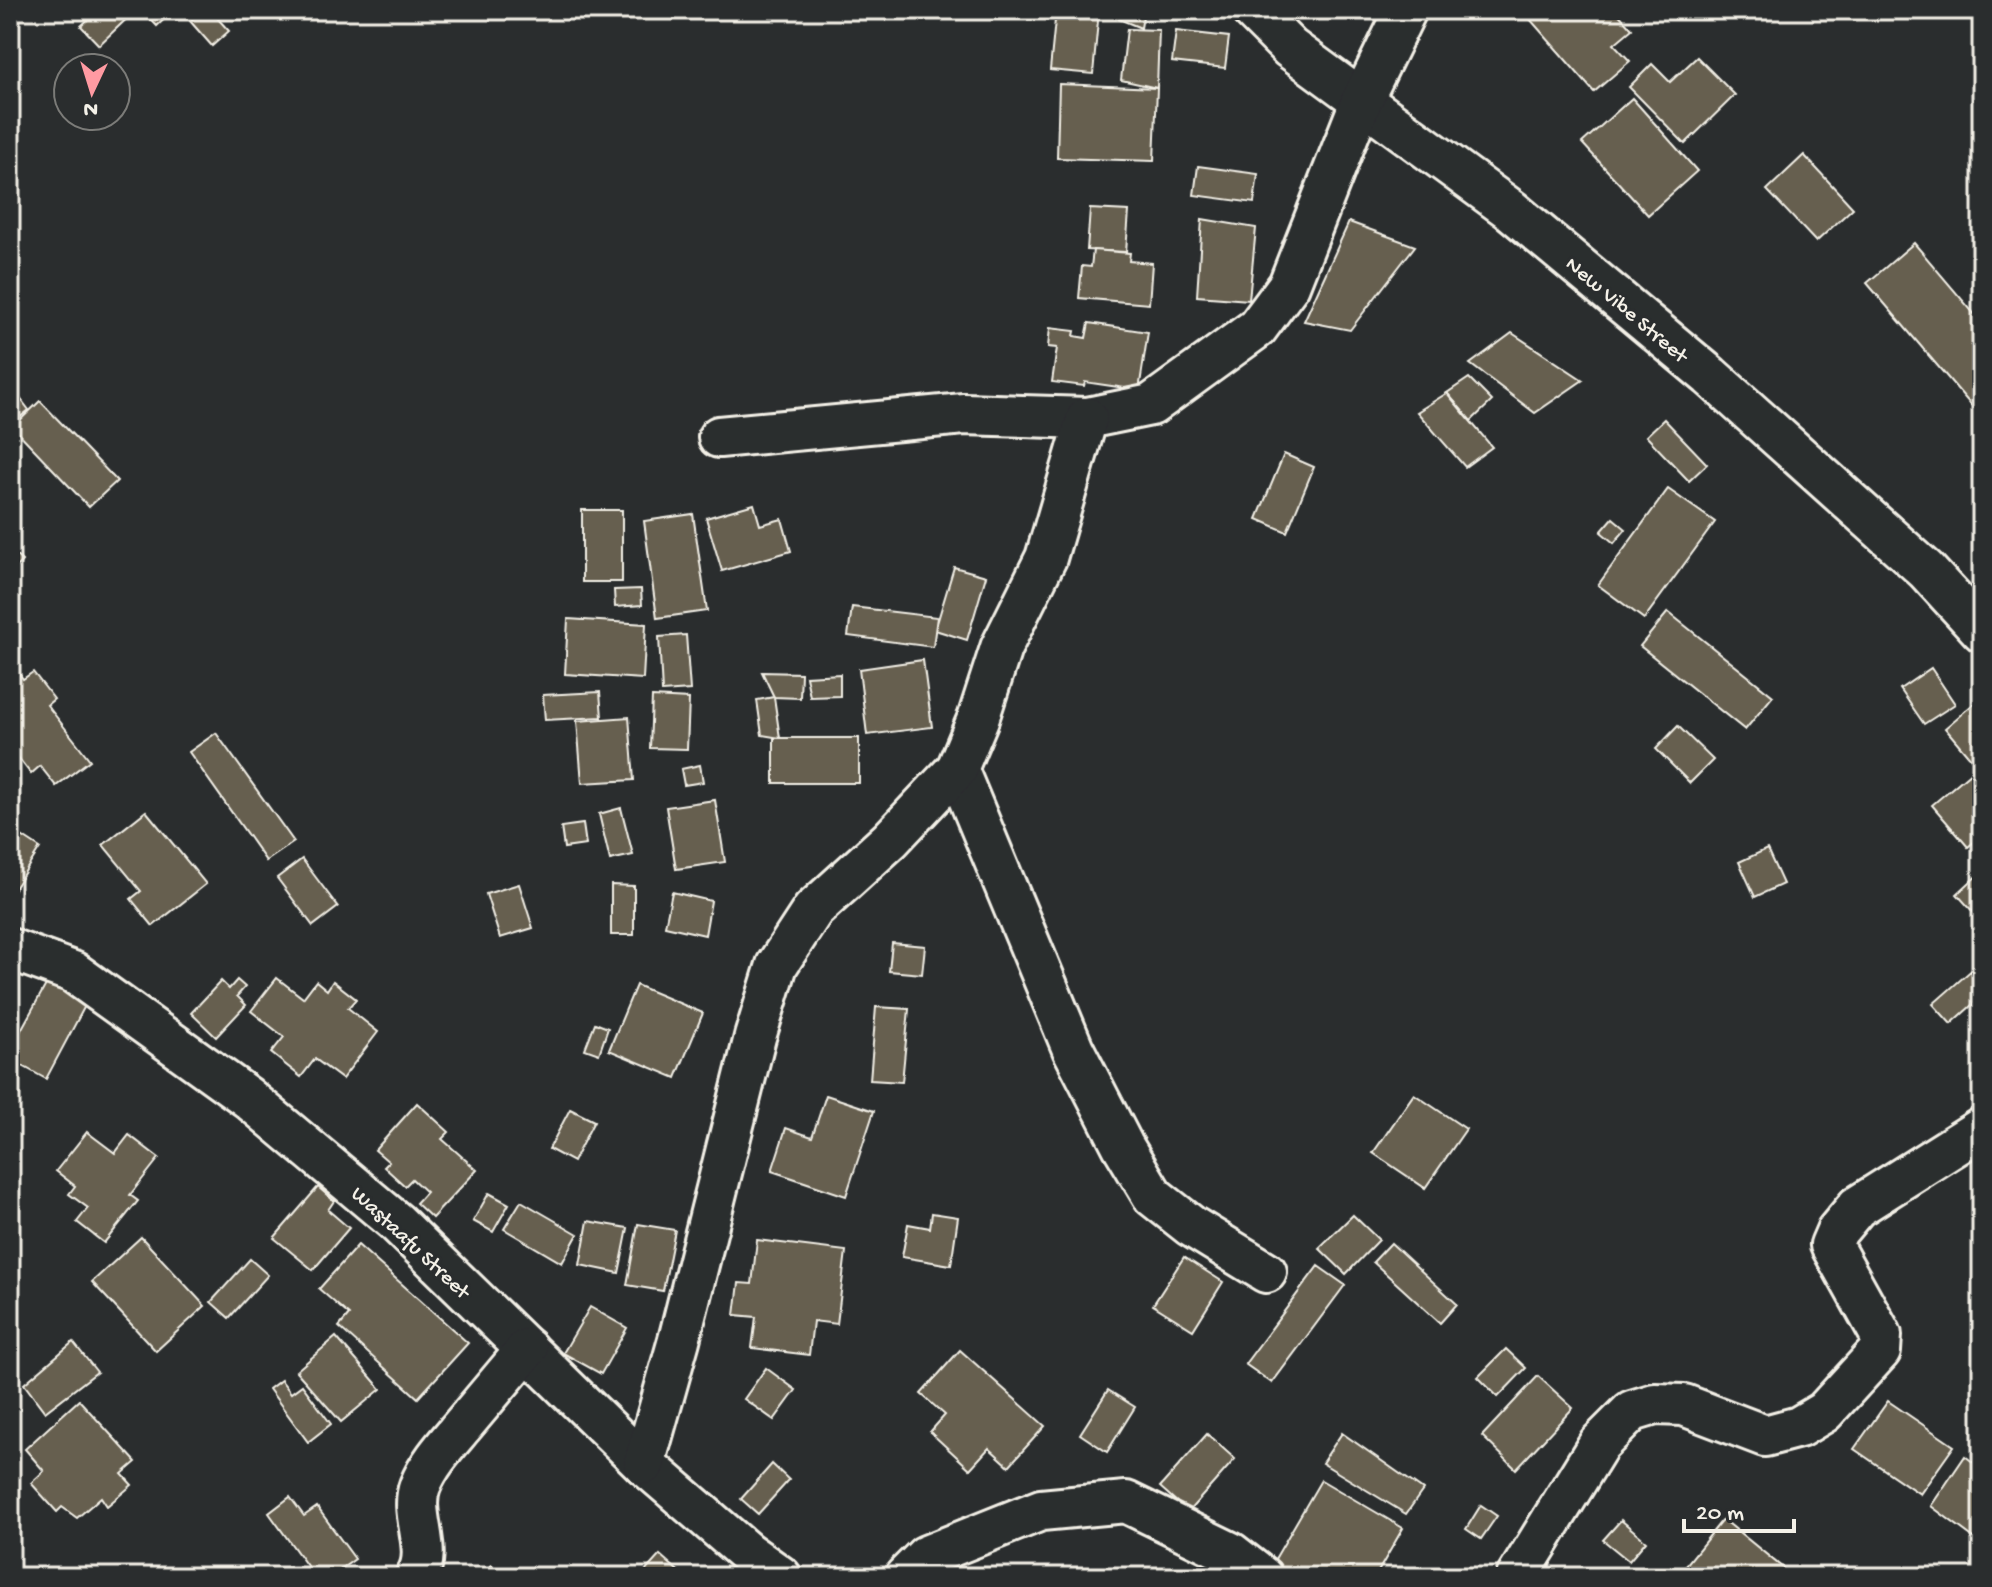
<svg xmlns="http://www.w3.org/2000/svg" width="1992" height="1587" font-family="'Gochi Hand',sans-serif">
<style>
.building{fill:#665f4f;stroke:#f4f1e8;stroke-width:2}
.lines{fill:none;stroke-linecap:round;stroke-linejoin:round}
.minor-casing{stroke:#f4f1e8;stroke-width:46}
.minor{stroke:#2a2d2e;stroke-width:40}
.labels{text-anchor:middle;stroke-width:6;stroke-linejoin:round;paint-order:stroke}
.street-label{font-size:22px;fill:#f4f1e8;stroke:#2a2d2e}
</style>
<rect width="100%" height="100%" fill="#2a2d2e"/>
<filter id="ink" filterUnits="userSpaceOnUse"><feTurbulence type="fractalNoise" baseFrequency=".0125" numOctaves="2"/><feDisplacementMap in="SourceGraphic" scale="16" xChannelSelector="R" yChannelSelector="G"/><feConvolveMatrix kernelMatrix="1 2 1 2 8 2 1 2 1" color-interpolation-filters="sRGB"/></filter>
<g filter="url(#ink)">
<g class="building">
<path d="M98,10H136L99,45L81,26Z"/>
<path d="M142,10H174L157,26Z"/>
<path d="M203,10H210L229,31L212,46L190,21Z"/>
<path d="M1056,10H1099L1093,74L1050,70Z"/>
<path d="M1110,10H1144L1141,28L1109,15Z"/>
<path d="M1522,10H1615L1632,29L1614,44L1630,61L1594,92Z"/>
<path d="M1127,29L1159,30L1157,88L1121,80Z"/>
<path d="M1176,31L1229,37L1225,68L1172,62Z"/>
<path d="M1697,57L1735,95L1685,144L1629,87L1652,64L1670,82Z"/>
<path d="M1059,84L1157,88L1154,161L1057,158Z"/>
<path d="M1632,98L1697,171L1648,215L1582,143Z"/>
<path d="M1804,155L1853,208L1816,242L1767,190Z"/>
<path d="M1198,166L1258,174L1254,203L1194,195Z"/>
<path d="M1090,209L1129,211L1126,252L1087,250Z"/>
<path d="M1202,219L1256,228L1249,300L1197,296Z"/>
<path d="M1349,222L1415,246L1350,330L1304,321Z"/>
<path d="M1914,243L1982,323V418L1867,283Z"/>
<path d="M1093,250L1130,253L1129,261L1152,263L1149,304L1079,298L1082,266L1091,267Z"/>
<path d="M1089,323L1148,332L1139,390L1085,382L1084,386L1052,382L1057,348L1048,347L1050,328L1075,331L1074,336L1086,338Z"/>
<path d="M1512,333L1583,380L1535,413L1470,364Z"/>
<path d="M1469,378L1492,401L1471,421L1447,393Z"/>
<path d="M10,385L29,410L10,425Z"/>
<path d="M1447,393L1492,447L1465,467L1417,412Z"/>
<path d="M40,401L117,481L89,507L13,427Z"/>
<path d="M1664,419L1707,464L1689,481L1646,436Z"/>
<path d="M1284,454L1314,467L1287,532L1257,519Z"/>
<path d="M1668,489L1715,522L1644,619L1598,585Z"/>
<path d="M754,504L760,525L782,519L791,551L722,571L706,518Z"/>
<rect x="582" y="510" width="40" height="72"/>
<path d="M693,514L707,611L657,618L644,521Z"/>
<path d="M1613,518L1626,529L1614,543L1601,532Z"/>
<path d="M10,550L22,561L10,574Z"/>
<path d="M954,567L986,576L967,640L935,630Z"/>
<path d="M641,589L642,605L615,607L614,590Z"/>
<path d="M852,607L937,617L933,647L848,636Z"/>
<path d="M1668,612L1773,696L1745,730L1640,646Z"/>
<path d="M568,619L646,624L643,679L565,674Z"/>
<path d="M686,635L690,690L662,692L659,637Z"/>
<path d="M923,660L932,727L867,735L859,669Z"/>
<path d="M13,665L23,679L33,672L54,699L47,705L90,760L56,786L40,766L31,774L10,747V668Z"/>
<path d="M1931,668L1955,704L1924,724L1900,689Z"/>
<path d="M762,672L801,673L800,698L774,697Z"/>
<path d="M840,674V696L810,697L806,676Z"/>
<path d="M600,692L602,717L545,720L543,695Z"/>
<path d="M652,697L689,699L687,749L650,748Z"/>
<path d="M774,697L780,738L762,735L757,700Z"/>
<path d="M1979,699L1982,702V772L1945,728Z"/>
<path d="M629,717L634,780L582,783L577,721Z"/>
<path d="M1678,726L1713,760L1690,783L1656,749Z"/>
<path d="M216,733L294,842L266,861L189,752Z"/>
<rect x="774" y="738" width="85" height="45"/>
<path d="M700,765L703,782L684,785L681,769Z"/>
<path d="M1971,772L1982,785V835L1968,847L1932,805Z"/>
<path d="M715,800L725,862L676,869L666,807Z"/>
<path d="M621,808L633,855L610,860L599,814Z"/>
<path d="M146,811L206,884L153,926L131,899L141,891L103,845Z"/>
<path d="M10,817L18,822L14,831L40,848L10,895Z"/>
<path d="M583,824L586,845L564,848L561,827Z"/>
<path d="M1767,849L1783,884L1755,897L1739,862Z"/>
<path d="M302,859L338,907L313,926L277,878Z"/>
<path d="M1982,871V922L1957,894Z"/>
<path d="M519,884L533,928L500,938L486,894Z"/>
<path d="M611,885L634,886V935H611Z"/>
<path d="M672,892L711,901L705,935L665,926Z"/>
<path d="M892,943L925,946L922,974L889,971Z"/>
<path d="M1975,967L1982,974V996L1951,1024L1933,1004Z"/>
<path d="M277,978L303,998L316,981L327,990L333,981L356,999L348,1008L378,1032L342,1079L315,1059L301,1077L271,1053L284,1037L251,1011Z"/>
<path d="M237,980L245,987L237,996L246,1005L216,1037L191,1013L221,981L229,989Z"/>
<path d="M48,981L87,1002L46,1079L10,1059V1050Z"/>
<path d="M636,985L703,1013L676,1078L609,1050Z"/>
<path d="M876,1007L909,1009L902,1082L870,1080Z"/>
<path d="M595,1023L608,1028L599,1054L585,1049Z"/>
<path d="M1414,1094L1466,1129L1425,1188L1373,1153Z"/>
<path d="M826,1095L874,1111L846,1196L772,1171L786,1128L812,1137Z"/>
<path d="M417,1103L449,1132L442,1139L477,1170L432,1218L416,1203L426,1192L412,1179L405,1186L384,1167L389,1162L375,1150Z"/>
<path d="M570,1109L594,1121L573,1162L549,1149Z"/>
<path d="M87,1132L115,1153L129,1135L159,1158L130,1195L138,1201L104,1243L77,1222L88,1208L69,1194L75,1186L56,1171Z"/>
<path d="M318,1187L334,1201L328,1210L349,1228L313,1270L274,1238Z"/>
<path d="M489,1193L509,1204L493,1232L473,1221Z"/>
<path d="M521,1201L578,1234L562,1263L504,1229Z"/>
<path d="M932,1213L958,1217L951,1265L902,1257L908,1224L930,1228Z"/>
<path d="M1353,1215L1379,1240L1346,1274L1319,1248Z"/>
<path d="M588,1221L628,1228L619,1273L580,1265Z"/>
<path d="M638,1224L675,1230L663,1291L627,1285Z"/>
<path d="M141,1237L205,1306L156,1351L92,1282Z"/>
<path d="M757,1240L846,1251L837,1324L813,1321L809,1355L752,1348L756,1317L735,1315L739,1283L752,1284Z"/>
<path d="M1391,1243L1457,1304L1440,1323L1373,1262Z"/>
<path d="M358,1245L468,1343L418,1398L339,1327L349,1315L319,1289Z"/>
<path d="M1184,1257L1223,1282L1193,1330L1153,1305Z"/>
<path d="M250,1259L268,1275L229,1318L211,1302Z"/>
<path d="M1318,1266L1345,1285L1272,1383L1245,1364Z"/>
<path d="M590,1307L627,1328L601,1374L563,1353Z"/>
<path d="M336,1337L381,1389L341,1422L296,1371Z"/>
<path d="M73,1342L97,1372L45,1412L24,1384Z"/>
<path d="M1506,1349L1526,1368L1498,1397L1478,1377Z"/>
<path d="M960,1350L1045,1426L1009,1466L989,1448L970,1469L930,1432L945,1415L921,1394Z"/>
<path d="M766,1368L796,1390L774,1420L744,1399Z"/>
<path d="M1538,1376L1573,1408L1516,1469L1482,1436Z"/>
<path d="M281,1380L291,1393L302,1385L331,1424L308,1442L269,1389Z"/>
<path d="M1108,1390L1135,1407L1107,1452L1080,1434Z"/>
<path d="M79,1400L136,1462L122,1474L132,1485L107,1506L101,1497L77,1518L62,1507L57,1512L31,1483L44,1471L25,1449Z"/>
<path d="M1888,1401L1954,1446L1920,1494L1854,1449Z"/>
<path d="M1342,1433L1423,1490L1406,1514L1322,1463Z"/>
<path d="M1207,1434L1235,1459L1188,1512L1160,1487Z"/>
<path d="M1965,1456L1982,1469V1544L1931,1506Z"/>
<path d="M772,1464L789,1480L758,1514L741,1499Z"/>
<path d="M1321,1480L1403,1528L1375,1577H1344L1335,1572L1332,1577H1267L1265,1576Z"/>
<path d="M290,1497L304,1516L317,1507L355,1559L330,1577H315L269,1513Z"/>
<path d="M1481,1505L1497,1516L1481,1539L1466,1529Z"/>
<path d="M1723,1519L1794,1577H1701L1686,1565Z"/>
<path d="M1621,1520L1646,1541L1629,1561L1603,1540Z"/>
<path d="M660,1555L685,1577H640Z"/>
<path d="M491,1565L506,1577H481Z"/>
</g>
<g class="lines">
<defs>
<g id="minor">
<path d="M1252,10L1290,48L1511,210L1710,376L1926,570L1982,631"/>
<path d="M719,437L964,414L1087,418L1151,405L1257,328L1289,285L1361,102L1406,10"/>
<path d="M957,769L1073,1049L1123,1146L1153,1196L1191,1226L1266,1272"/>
<path d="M10,949L73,972L247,1097L396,1222L644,1464L746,1552L781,1577"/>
<path d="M644,1464L679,1340L755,1037L777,965L813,910L890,840L957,769L978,719L1001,648L1046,558L1087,418"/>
<path d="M416,1577C434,1550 409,1515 420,1486C429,1463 447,1444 463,1425C484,1400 505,1375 527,1349"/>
<path d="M905,1577L926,1556L1041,1510L1126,1502L1231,1553L1262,1577"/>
<path d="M1517,1577L1599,1444L1632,1411L1655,1404L1684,1405L1765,1436L1799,1427L1824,1412L1880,1351L1881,1335L1831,1245L1837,1231L1857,1207L1982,1128"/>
</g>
</defs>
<use href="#minor" class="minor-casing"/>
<use href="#minor" class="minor"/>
</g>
</g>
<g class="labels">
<g class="street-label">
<text transform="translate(1628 308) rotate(40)" y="8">New Vibe Street</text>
<text transform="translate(412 1241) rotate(43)" y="8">Wastaafu Street</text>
</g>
</g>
<rect width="1992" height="1587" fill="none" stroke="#2a2d2e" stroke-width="40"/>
<rect x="20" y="20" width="1952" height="1547" fill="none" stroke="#f4f1e8" stroke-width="3" filter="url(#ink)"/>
<g transform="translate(92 92) rotate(184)"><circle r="38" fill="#2a2d2e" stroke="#7b7b78" stroke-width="2"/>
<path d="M0-6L14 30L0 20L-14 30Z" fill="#ff9aa2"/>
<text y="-12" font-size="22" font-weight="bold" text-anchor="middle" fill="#f4f1e8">N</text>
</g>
<path d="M1684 1519v12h110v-12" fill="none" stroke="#f4f1e8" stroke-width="4"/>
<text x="1696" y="1519" font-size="24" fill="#f4f1e8" stroke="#2a2d2e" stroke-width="6" paint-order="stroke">20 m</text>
</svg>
